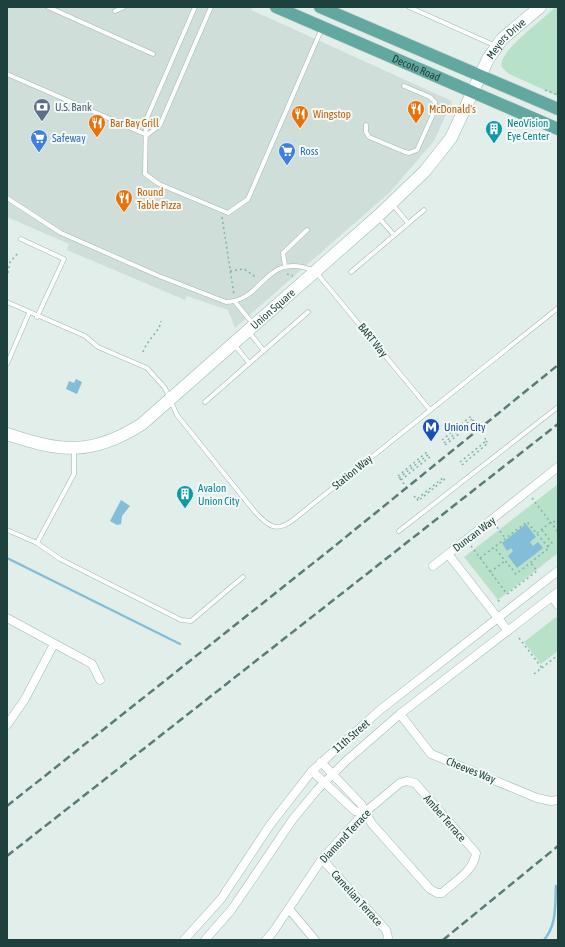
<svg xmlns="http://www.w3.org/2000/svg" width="565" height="947" font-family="'Asap Condensed',sans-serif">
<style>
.built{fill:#cfded9}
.green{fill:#b8e1c9}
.water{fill:#83bed9}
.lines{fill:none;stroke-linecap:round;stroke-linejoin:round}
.stream{stroke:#83bed9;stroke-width:2.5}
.lane-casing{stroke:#a3b7b3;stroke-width:5}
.street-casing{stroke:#a3b7b3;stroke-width:9}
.secondary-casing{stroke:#9ebbb5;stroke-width:13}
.primary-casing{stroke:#c0cac9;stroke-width:13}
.path{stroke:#7eb5ac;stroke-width:1.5;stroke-dasharray:2 3;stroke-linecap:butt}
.lane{stroke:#fff;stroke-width:4}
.street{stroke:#fff;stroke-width:8}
.secondary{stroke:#fff;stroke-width:12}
.primary{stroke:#61a8a1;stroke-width:12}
.rail{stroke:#5a7c78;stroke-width:2.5;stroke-dasharray:8 4;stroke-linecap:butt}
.labels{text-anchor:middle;stroke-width:4;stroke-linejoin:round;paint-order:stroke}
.street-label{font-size:11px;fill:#1f413d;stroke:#f3faf7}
.service-label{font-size:11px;fill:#4e5e75;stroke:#f3faf7;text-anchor:start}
.food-label{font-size:11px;fill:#c56008;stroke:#f3faf7;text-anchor:start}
.culture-label{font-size:11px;fill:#0d838f;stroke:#f3faf7;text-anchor:start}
.shop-label{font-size:11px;fill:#366cbe;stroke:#f3faf7;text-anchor:start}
.transit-label{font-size:11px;fill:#164399;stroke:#f3faf7;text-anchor:start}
</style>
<rect width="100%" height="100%" fill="#e1eeea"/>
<path class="built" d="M7,7H252L251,10L452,101L434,141L390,192L235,328L228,310L187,296L185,300L67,250L69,244L7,217Z"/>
<g class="green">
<path d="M555,7H558V96L509,74C507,72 503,69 502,67C497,51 545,19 555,7Z"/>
<path d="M558,484V553L498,600L464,557Z"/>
<path d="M556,617L558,619V651L541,664L524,642Z"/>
</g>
<g class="water">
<path d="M76,379L82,382L77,394L66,389L69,381L74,383Z"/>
<path d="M121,500L130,506L122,516L121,524L117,525L110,521Z"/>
<path d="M526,524L536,537L530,542L533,546L538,542L543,548L517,568L508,556L513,551L511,548L507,551L502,543Z"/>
</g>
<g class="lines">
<g class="stream">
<path d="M7,558L180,644"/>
<path d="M544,940C557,925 555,905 556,886"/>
</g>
<defs>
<g id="lane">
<path d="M48,7L153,54"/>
<path d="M195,7L146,120L145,174L159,184L228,213L248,199L322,28"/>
<path d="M409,7L496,46"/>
<path d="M115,11L124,7"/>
<path d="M7,74L147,135"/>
<path d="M366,125V132L369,137L405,152L409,153L417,150L435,110V102L430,97L404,86"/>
<path d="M147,135L160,125L211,7"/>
<path d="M7,198L61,233L159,276L226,302C265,301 264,250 315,271L430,410"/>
<path d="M393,205L408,223"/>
<path d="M379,218L394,235"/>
<path d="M21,239L64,259L37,317"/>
<path d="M285,266L283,253L307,230"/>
<path d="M351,272L424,210"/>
<path d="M7,302L85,336L98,347L147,368L165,388L177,415L255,512C268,526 276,533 293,520L558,308"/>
<path d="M235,302L254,325"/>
<path d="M249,332L264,351"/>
<path d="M234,344L249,363"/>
<path d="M7,364L29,313"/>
<path d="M205,402L308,312"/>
<path d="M7,530L37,543L60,559L181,620L191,621L243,577"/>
<path d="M399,531L558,407"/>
<path d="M37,543L74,474V448"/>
</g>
<g id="street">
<path d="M448,554L508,631"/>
<path d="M433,566L558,467"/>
<path d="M552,597L558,605"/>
<path d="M7,618L92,664L100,680"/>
<path d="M400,714L431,754L537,798L551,801L558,800"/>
<path d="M7,725L25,699L54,644"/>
<path d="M312,771L355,811L364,813"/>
<path d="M322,859L386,930L388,937L387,940"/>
<path d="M289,909L315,940"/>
<path d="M184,940L221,899L270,825L312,771L380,710L558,571"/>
<path d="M205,940L232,909L293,819L317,790L346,761L400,714L558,592"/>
<path d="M266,940L273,932L322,859L364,813L400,783L407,781L415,783L476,853C474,871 454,882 442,893H437L430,889L372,824L361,804L321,762"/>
</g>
<g id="secondary">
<path id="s1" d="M7,434C61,452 92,456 142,424L378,216L425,171L451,138L488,59L502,39L540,7"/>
</g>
<g id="primary">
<path id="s2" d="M276,7L558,129"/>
<path d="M320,7L558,109"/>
</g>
</defs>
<use href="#lane" class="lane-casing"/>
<use href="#street" class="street-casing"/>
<use href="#secondary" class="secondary-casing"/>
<use href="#primary" class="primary-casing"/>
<g class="path">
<path d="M545,90L558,95"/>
<path d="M222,217L234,295"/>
<path d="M230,271L244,269L257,278"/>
<path d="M287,274L293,276"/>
<path d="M7,278L10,262L18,253"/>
<path d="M143,352C147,340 160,331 161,321"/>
<path d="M442,440L470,417L477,425"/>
<path d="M444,443L472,419"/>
<path d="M445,445L474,422"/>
<path d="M460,462L486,441L485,438"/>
<path d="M462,465L488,443L486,441"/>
<path d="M399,478L429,454"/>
<path d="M401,480L431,456"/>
<path d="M404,484L398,476L427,452"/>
<path d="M414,496L417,499L444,477"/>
<path d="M532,498L558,532"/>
<path d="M417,499L418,501L445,479"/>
<path d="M497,527L505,538"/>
<path d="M542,530L552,543L547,547"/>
<path d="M537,533L551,522L558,521"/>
<path d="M471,546L507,594L537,571L531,563"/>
<path d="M480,558L527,522L549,548L516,574L494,547"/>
<path d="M490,572L505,561"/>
<path d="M498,600L501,603"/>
<path d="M519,638L542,668"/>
<path d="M534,674L558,655"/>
</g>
<use href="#lane" class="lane"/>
<use href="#street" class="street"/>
<use href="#secondary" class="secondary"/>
<use href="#primary" class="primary"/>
<g class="rail">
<path d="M7,806L331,549L558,365"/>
<path d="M7,856L558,424"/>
<path d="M443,940L558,846"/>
</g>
</g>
<defs>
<symbol id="bank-pin" viewBox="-11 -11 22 30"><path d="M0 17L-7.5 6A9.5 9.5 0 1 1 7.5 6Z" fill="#5c6f8a" stroke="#f3faf7"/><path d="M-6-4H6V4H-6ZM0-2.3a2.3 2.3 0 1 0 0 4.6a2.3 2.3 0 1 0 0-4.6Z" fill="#fff"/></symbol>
<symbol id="restaurant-pin" viewBox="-11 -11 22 30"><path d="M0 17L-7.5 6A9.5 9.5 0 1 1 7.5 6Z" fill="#e8710a" stroke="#f3faf7"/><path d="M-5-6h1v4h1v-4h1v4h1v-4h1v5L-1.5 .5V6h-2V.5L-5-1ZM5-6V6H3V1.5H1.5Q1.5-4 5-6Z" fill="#fff"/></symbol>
<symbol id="building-pin" viewBox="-11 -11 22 30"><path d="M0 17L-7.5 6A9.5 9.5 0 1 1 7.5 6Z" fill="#0f9aa8" stroke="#f3faf7"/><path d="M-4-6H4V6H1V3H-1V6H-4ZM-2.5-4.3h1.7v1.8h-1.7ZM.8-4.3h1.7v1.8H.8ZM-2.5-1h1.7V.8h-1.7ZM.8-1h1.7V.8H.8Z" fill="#fff"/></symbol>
<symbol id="supermarket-pin" viewBox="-11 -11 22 30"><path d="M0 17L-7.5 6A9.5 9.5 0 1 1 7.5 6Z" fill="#3f7fe0" stroke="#f3faf7"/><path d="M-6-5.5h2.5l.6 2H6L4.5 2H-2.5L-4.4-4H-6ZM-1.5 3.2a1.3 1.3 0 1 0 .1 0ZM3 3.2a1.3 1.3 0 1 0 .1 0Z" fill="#fff"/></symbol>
<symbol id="metro-pin" viewBox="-11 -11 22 30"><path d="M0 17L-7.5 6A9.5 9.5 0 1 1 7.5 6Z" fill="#1a4fb4" stroke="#f3faf7"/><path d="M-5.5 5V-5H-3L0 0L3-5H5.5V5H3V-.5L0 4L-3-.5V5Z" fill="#fff"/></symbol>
</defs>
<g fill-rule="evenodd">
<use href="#bank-pin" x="32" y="97" width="20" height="27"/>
<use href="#restaurant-pin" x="406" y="99" width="20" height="27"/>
<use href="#restaurant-pin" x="290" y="104" width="20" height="27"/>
<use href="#restaurant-pin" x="87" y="113" width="20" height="27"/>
<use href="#building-pin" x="484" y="119" width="20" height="27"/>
<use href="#supermarket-pin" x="29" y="128" width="20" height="27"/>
<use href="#supermarket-pin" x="277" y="141" width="20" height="27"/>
<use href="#restaurant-pin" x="114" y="188" width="20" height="27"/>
<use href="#metro-pin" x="421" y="417" width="20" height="27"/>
<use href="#building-pin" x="175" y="484" width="20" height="27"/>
</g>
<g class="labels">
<g class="street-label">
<text dy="4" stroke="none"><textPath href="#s1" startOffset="678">Meyers Drive</textPath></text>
<text dy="4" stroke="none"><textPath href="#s2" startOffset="153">Decoto Road</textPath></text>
<text dy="4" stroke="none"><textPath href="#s1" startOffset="316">Union Square</textPath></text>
<text transform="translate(373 340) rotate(51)" y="4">BART Way</text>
<text transform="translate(352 472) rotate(-39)" y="4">Station Way</text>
<text transform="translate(474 534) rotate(-37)" y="4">Duncan Way</text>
<text transform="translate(351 736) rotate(-41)" y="4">11th Street</text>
<text transform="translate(471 770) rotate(22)" y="4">Cheeves Way</text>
<text transform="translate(445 818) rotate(49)" y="4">Amber Terrace</text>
<text transform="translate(345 836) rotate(-47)" y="4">Diamond Terrace</text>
<text transform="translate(357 898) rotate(48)" y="4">Carnelian Terrace</text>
</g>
<g class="service-label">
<text x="55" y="111">U.S. Bank</text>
</g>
<g class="food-label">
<text x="429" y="113">McDonald's</text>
<text x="313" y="118">Wingstop</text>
<text x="110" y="127">Bar Bay Grill</text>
<text x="137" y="196">Round<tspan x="137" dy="13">Table Pizza</tspan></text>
</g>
<g class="culture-label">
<text x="507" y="127">NeoVision<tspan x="507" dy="13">Eye Center</tspan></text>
<text x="198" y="492">Avalon<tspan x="198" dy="13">Union City</tspan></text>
</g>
<g class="shop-label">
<text x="52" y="142">Safeway</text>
<text x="300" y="155">Ross</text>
</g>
<g class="transit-label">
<text x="444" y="431">Union City</text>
</g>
</g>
<rect width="565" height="947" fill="none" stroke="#1f413d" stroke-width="16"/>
</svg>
